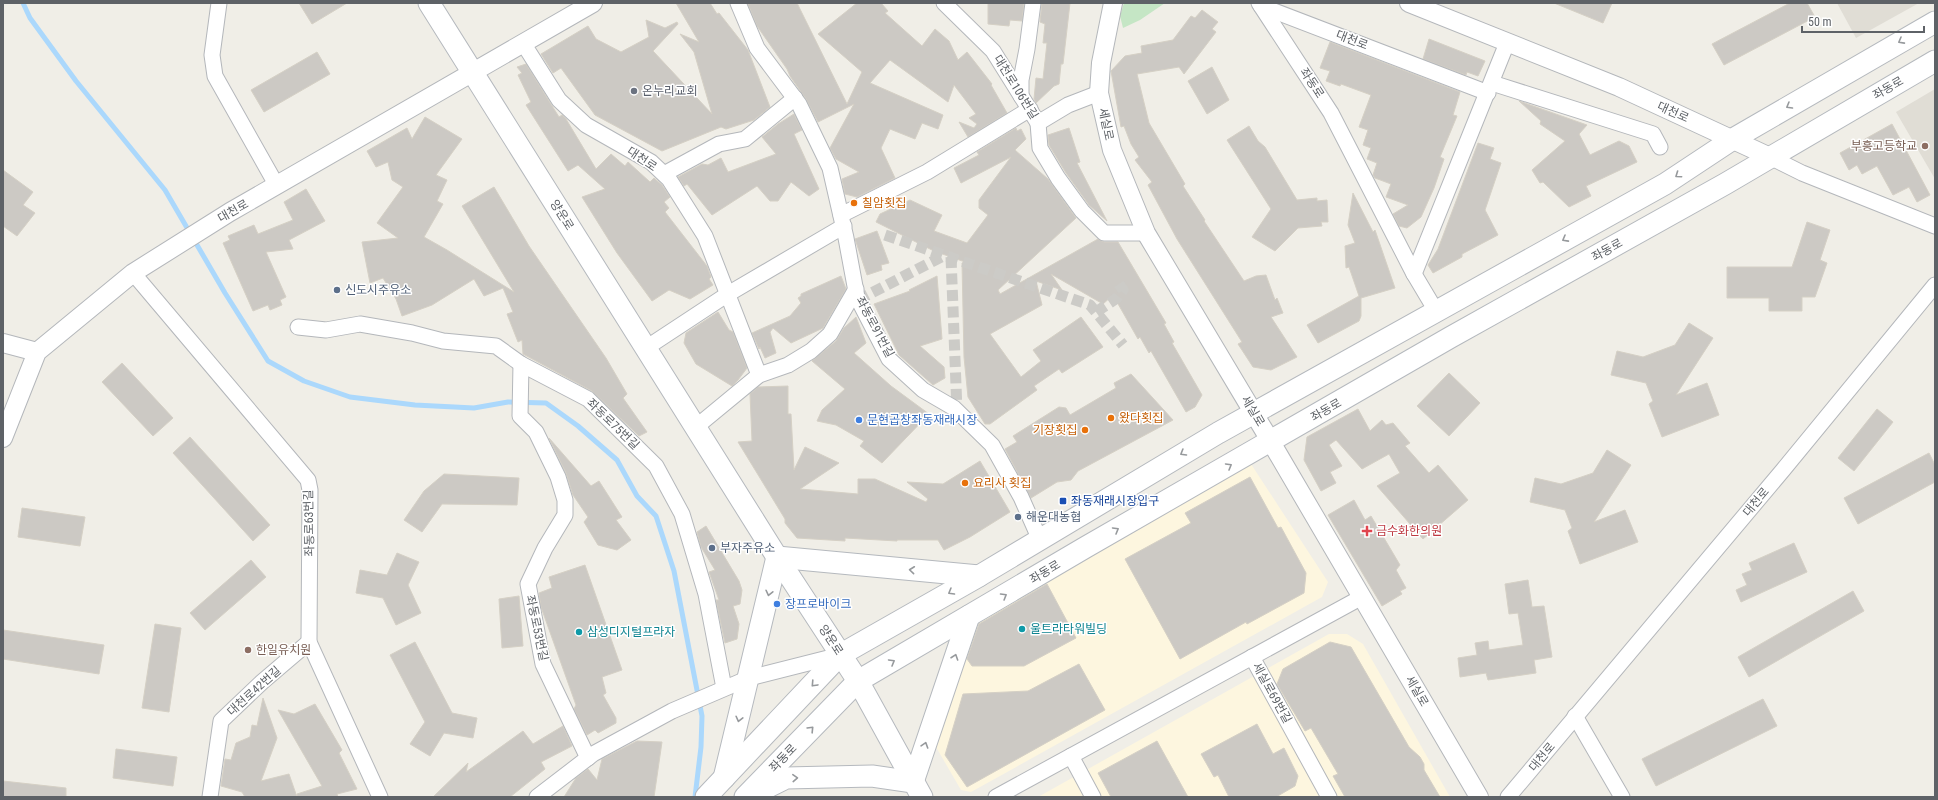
<svg xmlns="http://www.w3.org/2000/svg" width="1938" height="800" font-family="'Roboto Condensed','Noto Sans KR',sans-serif">
<style>
.commercial{fill:#fdf6df}
.education{fill:#e0ddd5}
.green{fill:#c5e6c5}
.lines{fill:none;stroke-linecap:round;stroke-linejoin:round}
.stream{stroke:#abd8fc;stroke-width:5}
.building{fill:#ccc9c4;stroke:#d5d0c5}
.pedestrian-tunnel{stroke:#cccbc7;stroke-width:11;stroke-dasharray:11 5.5;stroke-linecap:butt}
.minor-casing{stroke:#b4b7bb;stroke-width:17}
.tertiary-casing{stroke:#b4b7bb;stroke-width:20}
.secondary-casing{stroke:#b5b9be;stroke-width:23}
.minor{stroke:#fff;stroke-width:15}
.tertiary{stroke:#fff;stroke-width:18}
.secondary{stroke:#fff;stroke-width:21}
.oneway{stroke:#96999c}
.worship-dot{fill:#6b7280;stroke:#fff;stroke-width:1.5}
.education-dot{fill:#8d6e63;stroke:#fff;stroke-width:1.5}
.food-dot{fill:#e8710a;stroke:#fff;stroke-width:1.5}
.service-dot{fill:#5c6f8a;stroke:#fff;stroke-width:1.5}
.shop-dot{fill:#3f7fe0;stroke:#fff;stroke-width:1.5}
.transit-dot{fill:#1a4fb4;stroke:#fff;stroke-width:1.5}
.health-dot{fill:#e0444e;stroke:#fff;stroke-width:1.5}
.culture-dot{fill:#0f9aa8;stroke:#fff;stroke-width:1.5}
.labels{text-anchor:middle;stroke-width:3;stroke-linejoin:round;paint-order:stroke}
.street-label{font-size:12px;fill:#5e6267;stroke:#fff}
.worship-label{font-size:12px;fill:#5b616d;stroke:#fff;text-anchor:start}
.education-label{font-size:12px;fill:#785e54;stroke:#fff;text-anchor:end}
.food-label{font-size:12px;fill:#c56008;stroke:#fff;text-anchor:start}
.service-label{font-size:12px;fill:#4e5e75;stroke:#fff;text-anchor:start}
.shop-label{font-size:12px;fill:#366cbe;stroke:#fff;text-anchor:start}
.transit-label{font-size:12px;fill:#164399;stroke:#fff;text-anchor:start}
.health-label{font-size:12px;fill:#be3a42;stroke:#fff;text-anchor:start}
.culture-label{font-size:12px;fill:#0d838f;stroke:#fff;text-anchor:start}
</style>
<rect width="100%" height="100%" fill="#f0eee7"/>
<g class="commercial">
<path d="M1251,464L1328,582L1322,597L971,792L961,790L936,747L974,619Z"/>
<path d="M1329,634H1347L1363,644L1450,797H1038Z"/>
</g>
<g class="education">
<path d="M1837,3H1919L1856,38Z"/>
<path d="M1935,89V179L1896,112Z"/>
</g>
<path class="green" d="M1124,3H1165L1140,20L1123,28L1120,16Z"/>
<g class="lines">
<path class="stream" d="M23,3L30,18L76,81L165,190L225,293L268,361L304,381L350,397L415,405L474,408L508,402L546,403L578,426L617,460L637,496L656,516L674,571L702,716L701,747L695,797"/>
</g>
<g class="building">
<path d="M299,3H347L312,24Z"/>
<path d="M676,3H710L717,14L719,13L748,50L770,107L754,120L726,129L721,127L662,151L595,115L561,68L553,73L541,54L588,26L596,39L621,52L649,37L646,20L665,28L677,22L678,24L653,51L712,114L694,52L680,34L699,42Z"/>
<path d="M756,3H797L847,104L862,72L818,34L857,3H881L888,11L885,13L922,46L935,29L949,41L958,60L967,52L992,84L991,85L1007,113L968,137L959,122L974,128L977,124L969,118L976,114L954,85L948,102L890,60L870,83L943,115L938,129L922,123L915,139L890,129L881,148L895,178L857,197L845,194L842,179L859,172L836,159L830,148L854,104L818,122L806,99L790,76L787,69L757,26L748,4Z"/>
<path d="M988,3H1024L1022,21L1010,20L1009,26L988,24Z"/>
<path d="M1042,3H1070L1063,64H1061L1059,84L1054,86L1036,103L1034,99L1036,78L1043,79L1047,43H1043L1045,24L1040,22Z"/>
<path d="M1554,3H1612L1603,23Z"/>
<path d="M1790,3H1807L1815,17L1724,65L1712,44Z"/>
<path d="M1202,10L1218,22L1212,29L1216,32L1184,74L1179,67L1137,74L1149,123L1185,184L1183,186L1205,220L1204,221L1244,281L1256,276L1266,275L1275,300L1277,298L1283,313L1271,317L1297,357L1271,370L1253,367L1238,344L1242,342L1177,239L1148,185L1152,182L1135,160L1139,157L1131,144L1124,126L1121,127L1111,71L1125,56L1142,53L1141,46L1173,40L1191,16L1195,18Z"/>
<path d="M1429,39L1485,61L1478,76L1467,72L1466,75L1423,59Z"/>
<path d="M1330,42L1460,92L1453,115L1457,116L1440,157L1444,159L1434,188L1421,217L1407,228L1399,226L1393,214L1408,205L1386,197L1391,184L1375,178L1373,175L1377,163L1367,159L1371,148L1363,145L1368,130L1359,127L1371,95L1341,84L1340,86L1326,81L1330,71L1320,68Z"/>
<path d="M317,52L330,74L264,112L251,90Z"/>
<path d="M526,64L559,117L562,115L566,119L596,169L611,154L625,166L628,162L650,182L654,178L662,185L670,197L664,202L669,208L665,212L707,266L711,277L709,279L713,285L690,299L669,290L652,301L617,253L582,197L605,189L578,165L568,171L526,105L531,102L518,75L522,73L517,67Z"/>
<path d="M1212,67L1229,100L1207,114L1188,81Z"/>
<path d="M1519,101L1587,125L1579,134L1590,155L1619,141L1629,146L1637,162L1586,186L1591,196L1569,207L1543,182L1540,183L1532,170L1565,141L1540,124L1541,121Z"/>
<path d="M794,114L802,130L794,134L819,189L809,196L791,182L778,201H770L757,186L712,215L687,184L684,186L678,177L702,164L708,165L721,158L728,172L776,154L762,137L778,124Z"/>
<path d="M425,117L462,139L436,175L447,180L437,201L443,204L424,237L447,250L514,292L462,206L494,187L529,246L606,358L627,394L623,398L647,432L639,436L592,391L523,354L522,340L518,342L507,314L513,312L503,288L484,296L474,279L432,305L402,316L396,299L383,278L370,283L362,242L398,238L377,223L403,187L392,180L388,162L376,167L367,151L407,128L412,139Z"/>
<path d="M1892,124L1930,195L1917,202L1909,187L1893,195L1877,166L1862,174L1857,165L1849,170L1840,153Z"/>
<path d="M1249,126L1258,141L1265,147L1297,200L1317,198V201L1327,200L1328,222H1321L1322,226L1298,228L1275,251L1252,237L1271,209L1227,140Z"/>
<path d="M1016,128L1017,131L1021,129L1026,139L1015,150L1048,179L1076,218L998,290L1000,294L1098,239L1104,242H1118L1166,323L1164,324L1174,342L1172,343L1202,395L1195,407L1186,412L1151,351L1149,353L1140,337L1138,339L1113,295L1103,304L1051,274L1062,290L1036,281L1042,305L990,334L1021,377L1041,361L1033,350L1081,317L1103,347L1062,373L1059,369L1034,386L1037,390L990,424H985L968,397L964,357L962,263L965,262L934,251L876,222L880,214L910,200L942,215L934,231L967,243L988,215L979,208V200L1011,157L961,183L954,168L979,155L977,152Z"/>
<path d="M1069,128L1080,162L1077,163L1107,221L1089,205L1066,173L1049,145L1048,135Z"/>
<path d="M1478,143L1494,148L1490,159L1501,163L1485,210L1498,235L1462,254V257L1433,273L1428,265L1438,249Z"/>
<path d="M3,170L33,192L23,205L35,213L17,236L3,226Z"/>
<path d="M306,189L325,221L289,240L293,249L266,252L286,297L280,300L282,305L270,310L268,305L253,311L223,243L230,240L228,236L254,225L258,234L293,220L284,202Z"/>
<path d="M1353,193L1373,232L1375,230L1395,288L1361,298V316L1359,321L1318,343L1307,325L1359,296L1349,267L1346,268L1345,246L1355,243L1348,225Z"/>
<path d="M1807,222L1830,230L1820,260L1827,263L1815,297H1802V311H1769V298H1727V267H1792Z"/>
<path d="M877,231L889,263L881,265L882,270L867,275L855,239Z"/>
<path d="M841,276L846,289L823,328L791,343L773,328L770,332L776,353L765,358L760,347L759,349L752,333L790,316L801,303L798,298L801,296V294Z"/>
<path d="M937,276L942,339L920,346L944,367L945,378L933,385L899,355L874,304L910,291L909,290Z"/>
<path d="M718,312L729,330L733,332L747,368L738,380L732,386L696,364L684,343L686,333Z"/>
<path d="M856,317L866,343L854,353L891,386L929,414L882,463L860,446L864,441L836,425L817,421L822,410L845,389L812,361L836,341L844,328Z"/>
<path d="M1689,323L1713,338L1676,395L1707,383L1719,415L1662,437L1649,404L1653,401L1646,383L1611,375L1617,351L1643,357L1675,345Z"/>
<path d="M122,363L173,418L153,436L102,382Z"/>
<path d="M1449,373L1480,403L1449,436L1417,406Z"/>
<path d="M1131,374L1173,420L1078,471L1071,480L1057,482L1031,498L1005,449L1017,442L1013,436L1059,407L1066,408L1070,415L1116,388L1114,383Z"/>
<path d="M788,386V414H791L794,470L805,447L839,463L800,489L858,494V479H875L926,502L928,499L907,482L943,484L980,461L1010,512L970,537L944,550L938,540H897V541L845,538V541L797,538L785,523V519L738,442L752,441L750,394L758,387Z"/>
<path d="M1358,409L1370,431L1382,420L1386,425L1393,423L1410,443L1405,446L1429,473L1438,465L1468,500L1423,539L1377,486L1400,473L1389,454L1362,469L1336,440L1329,445L1342,466L1330,472L1336,483L1321,491L1304,460L1307,437Z"/>
<path d="M1877,409L1893,422L1854,471L1838,458Z"/>
<path d="M190,437L270,525L253,541L173,453Z"/>
<path d="M549,438L591,486L599,481L622,517L616,520L631,540L617,550L598,545L584,522L588,517L573,495L566,473Z"/>
<path d="M1607,450L1631,465L1594,522L1625,510L1638,542L1580,564L1568,531L1572,528L1565,510L1530,502L1535,478L1561,484L1593,473Z"/>
<path d="M1929,453L1935,465V482L1858,524L1844,498Z"/>
<path d="M444,474L519,478L517,505L442,504L422,532L404,520L424,491Z"/>
<path d="M1250,477L1278,528L1281,527L1306,573L1304,593L1247,624L1246,622L1180,659L1125,559L1191,523L1185,513Z"/>
<path d="M1354,500L1365,520L1371,516L1400,565L1396,570L1406,588L1400,591L1402,594L1382,606L1328,515Z"/>
<path d="M22,508L85,517L80,546L18,537Z"/>
<path d="M706,526L739,581L742,590L740,604L733,606L739,624L737,639L725,643L716,600H719L709,572L715,570L701,547L697,532Z"/>
<path d="M1794,543L1807,572L1741,602L1736,590L1747,585L1742,574L1752,570L1749,563Z"/>
<path d="M397,553L419,562L408,585L421,613L396,625L383,598L356,593L360,570L387,575Z"/>
<path d="M251,560L266,577L205,630L190,613Z"/>
<path d="M585,565L622,670L602,677L606,693L603,695L616,718V723L598,733L595,730L587,735L574,709L576,705L541,607L539,593L552,588L549,577Z"/>
<path d="M1528,580L1532,607L1544,606L1552,657L1534,660L1536,673L1488,680L1486,673L1460,677L1458,658L1477,655L1475,643L1488,641L1489,650L1523,645L1518,613L1509,614L1505,584Z"/>
<path d="M1047,584L1076,638L1024,666H972L967,659L979,624Z"/>
<path d="M1853,591L1864,611L1749,677L1738,657Z"/>
<path d="M519,596L523,646L502,648L499,599Z"/>
<path d="M155,624L181,628L169,712L142,708Z"/>
<path d="M3,630L104,645L99,674L3,659Z"/>
<path d="M415,642L452,713L477,718L473,738L444,733L430,756L410,744L425,722L390,655Z"/>
<path d="M1330,642L1351,647L1409,747L1420,757L1424,764V770L1440,797H1345L1333,776L1338,774L1311,728L1305,731L1277,684L1283,669Z"/>
<path d="M1079,664L1105,710L967,787L945,755L963,694L1028,691Z"/>
<path d="M263,698L277,738L261,781L289,774L297,797H245L242,792L221,786L225,759L231,760L236,743L250,737L252,725L257,726Z"/>
<path d="M1763,699L1777,726L1656,786L1642,759Z"/>
<path d="M315,704L342,750L339,753L357,789L337,794L338,797H297V794L322,786L278,710L294,714Z"/>
<path d="M1257,724L1273,754L1284,748L1298,776L1295,786L1276,797H1229L1218,775L1214,777L1201,754Z"/>
<path d="M563,726L572,746L541,762L545,769L510,797H433L468,763L466,772L523,731L533,744Z"/>
<path d="M637,741L662,742L654,797H564L576,778L588,769L597,780L602,759Z"/>
<path d="M1157,741L1188,797H1111L1098,773Z"/>
<path d="M116,749L177,757L173,786L113,778Z"/>
<path d="M3,781L66,788V797H3Z"/>
</g>
<g class="lines">
<g class="pedestrian-tunnel">
<path d="M885,235L1090,305L1123,345"/>
<path d="M951,257L957,411"/>
<path d="M858,300L945,255"/>
<path d="M1096,312L1117,298L1123,290L1119,284"/>
</g>
<defs>
<g id="minor">
<path d="M219,3L212,55L215,76L277,186"/>
<path d="M738,3L757,48L799,104L830,168L846,238L857,297L889,359L923,390L954,408L992,445L1021,497L1040,540"/>
<path d="M944,3L993,51L1038,123L1068,105L1099,93"/>
<path d="M1259,3L1331,113L1414,274L1436,311"/>
<path d="M1261,6L1488,93"/>
<path d="M523,43L559,100L586,125L651,162L669,179L705,236L759,375"/>
<path d="M1492,83L1653,134L1660,147"/>
<path d="M1021,96V80L1027,49L1033,3"/>
<path d="M1038,123L1040,148L1058,178L1082,211L1104,233H1146"/>
<path d="M1770,157L1802,173L1935,226"/>
<path d="M664,174L719,144L745,139L795,98"/>
<path d="M841,215L927,172L1030,109"/>
<path d="M133,273L308,480L310,490L309,642L380,797"/>
<path d="M1414,274L1507,43"/>
<path d="M298,327L326,330L360,324L412,333L443,341L496,346L521,364L588,399L656,466L682,514L706,594L724,688"/>
<path d="M646,348L728,294L844,226"/>
<path d="M521,364L520,416L536,432L558,477L565,500V515L545,548L528,584L543,664L588,758"/>
<path d="M696,427L759,375L788,365L811,351L830,334L856,289"/>
<path d="M1252,657L1329,797"/>
<path d="M1575,716L1622,797"/>
<path d="M1071,756L1093,797"/>
<path d="M210,797L221,721L262,682L309,642"/>
<path d="M537,797L593,754L672,711L749,678L840,655"/>
<path d="M996,797L1362,597"/>
<path d="M1508,797L1783,470L1935,285"/>
</g>
<g id="tertiary">
<path d="M1113,3L1101,63L1099,93L1112,150L1146,233L1271,442L1479,797"/>
<path d="M1409,3L1619,87L1770,157"/>
<path d="M3,343L37,352"/>
<path d="M3,438L37,352L133,273L230,212L593,3"/>
</g>
<g id="secondary">
<path d="M429,3L777,557L858,681L922,797"/>
<path d="M724,778L777,557L979,576"/>
<path d="M756,793L786,778L872,776L913,782L969,616"/>
<path d="M706,797L840,655L979,576L1218,433L1665,184L1733,139L1935,22"/>
<path d="M745,797L858,681L1086,547L1451,337L1725,184L1935,61"/>
</g>
</defs>
<use href="#minor" class="minor-casing"/>
<use href="#tertiary" class="tertiary-casing"/>
<use href="#secondary" class="secondary-casing"/>
<use href="#minor" class="minor"/>
<use href="#tertiary" class="tertiary"/>
<use href="#secondary" class="secondary"/>
</g>
<defs><path id="oneway-chevron" d="M-2-3.5L2.5 0L-2 3.5" fill="none" stroke-width="1.6" stroke-linecap="round" stroke-linejoin="round"/></defs>
<g class="oneway">
<use href="#oneway-chevron" transform="translate(1901 41) rotate(151)"/>
<use href="#oneway-chevron" transform="translate(1789 106) rotate(150)"/>
<use href="#oneway-chevron" transform="translate(1678 175) rotate(145)"/>
<use href="#oneway-chevron" transform="translate(1565 239) rotate(151)"/>
<use href="#oneway-chevron" transform="translate(1183 453) rotate(149)"/>
<use href="#oneway-chevron" transform="translate(1229 466) rotate(-30)"/>
<use href="#oneway-chevron" transform="translate(1116 530) rotate(-30)"/>
<use href="#oneway-chevron" transform="translate(912 570) rotate(-174)"/>
<use href="#oneway-chevron" transform="translate(951 592) rotate(150)"/>
<use href="#oneway-chevron" transform="translate(769 593) rotate(103)"/>
<use href="#oneway-chevron" transform="translate(1004 596) rotate(-31)"/>
<use href="#oneway-chevron" transform="translate(955 657) rotate(-71)"/>
<use href="#oneway-chevron" transform="translate(892 662) rotate(-30)"/>
<use href="#oneway-chevron" transform="translate(814 684) rotate(133)"/>
<use href="#oneway-chevron" transform="translate(739 719) rotate(104)"/>
<use href="#oneway-chevron" transform="translate(811 729) rotate(-46)"/>
<use href="#oneway-chevron" transform="translate(925 745) rotate(-72)"/>
<use href="#oneway-chevron" transform="translate(795 778) rotate(-3)"/>
</g>
<circle class="worship-dot" cx="634" cy="91" r="4"/>
<g class="education-dot">
<circle cx="1925" cy="146" r="4"/>
<circle cx="248" cy="650" r="4"/>
</g>
<g class="food-dot">
<circle cx="854" cy="203" r="4"/>
<circle cx="1111" cy="418" r="4"/>
<circle cx="1085" cy="430" r="4"/>
<circle cx="965" cy="483" r="4"/>
</g>
<g class="service-dot">
<circle cx="337" cy="290" r="4"/>
<circle cx="1018" cy="517" r="4"/>
<circle cx="712" cy="548" r="4"/>
</g>
<g class="shop-dot">
<circle cx="859" cy="420" r="4"/>
<circle cx="777" cy="604" r="4"/>
</g>
<rect class="transit-dot" x="1059" y="497" width="8" height="8" rx="2"/>
<path class="health-dot" d="M1365 525h4v4h4v4h-4v4h-4v-4h-4v-4h4z"/>
<g class="culture-dot">
<circle cx="1022" cy="629" r="4"/>
<circle cx="579" cy="632" r="4"/>
</g>
<g class="labels">
<g class="street-label">
<text transform="translate(1352 40) rotate(21)" y="4">대천로</text>
<text transform="translate(1312 83) rotate(57)" y="4">좌동로</text>
<text transform="translate(1016 87) rotate(58)" y="4">대천로106번길</text>
<text transform="translate(1888 88) rotate(-30)" y="4">좌동로</text>
<text transform="translate(1673 112) rotate(24)" y="4">대천로</text>
<text transform="translate(1106 124) rotate(78)" y="4">세실로</text>
<text transform="translate(642 159) rotate(34)" y="4">대천로</text>
<text transform="translate(233 211) rotate(-30)" y="4">대천로</text>
<text transform="translate(562 215) rotate(58)" y="4">양운로</text>
<text transform="translate(1607 250) rotate(-29)" y="4">좌동로</text>
<text transform="translate(875 327) rotate(62)" y="4">좌동로91번길</text>
<text transform="translate(1326 410) rotate(-30)" y="4">좌동로</text>
<text transform="translate(1253 411) rotate(59)" y="4">세실로</text>
<text transform="translate(613 424) rotate(44)" y="4">좌동로75번길</text>
<text transform="translate(1756 502) rotate(-50)" y="4">대천로</text>
<text transform="translate(309 523) rotate(-91)" y="4">좌동로63번길</text>
<text transform="translate(1045 572) rotate(-31)" y="4">좌동로</text>
<text transform="translate(537 628) rotate(78)" y="4">좌동로53번길</text>
<text transform="translate(831 640) rotate(57)" y="4">양운로</text>
<text transform="translate(254 691) rotate(-42)" y="4">대천로42번길</text>
<text transform="translate(1417 691) rotate(60)" y="4">세실로</text>
<text transform="translate(1272 693) rotate(61)" y="4">세실로69번길</text>
<text transform="translate(1542 757) rotate(-50)" y="4">대천로</text>
<text transform="translate(783 758) rotate(-46)" y="4">좌동로</text>
</g>
<g class="worship-label">
<text x="642" y="95">온누리교회</text>
</g>
<g class="education-label">
<text x="1917" y="150">부흥고등학교</text>
<text x="256" y="654" text-anchor="start">한일유치원</text>
</g>
<g class="food-label">
<text x="862" y="207">칠암횟집</text>
<text x="1119" y="422">왔다횟집</text>
<text x="1077" y="434" text-anchor="end">기장횟집</text>
<text x="973" y="487">요리사 횟집</text>
</g>
<g class="service-label">
<text x="345" y="294">신도시주유소</text>
<text x="1026" y="521">해운대농협</text>
<text x="720" y="552">부자주유소</text>
</g>
<g class="shop-label">
<text x="867" y="424">문현곱창좌동재래시장</text>
<text x="785" y="608">장프로바이크</text>
</g>
<g class="transit-label">
<text x="1071" y="505">좌동재래시장입구</text>
</g>
<g class="health-label">
<text x="1376" y="535">금수화한의원</text>
</g>
<g class="culture-label">
<text x="1030" y="633">울트라타워빌딩</text>
<text x="587" y="636">삼성디지털프라자</text>
</g>
</g>
<rect width="1938" height="800" fill="none" stroke="#5e6267" stroke-width="8"/>
<path d="M1802 26v6h122v-6" fill="none" stroke="#5e6267" stroke-width="2"/>
<text x="1808" y="26" font-size="12" fill="#5e6267" stroke="#ffffff" stroke-width="3" paint-order="stroke">50 m</text>
</svg>
